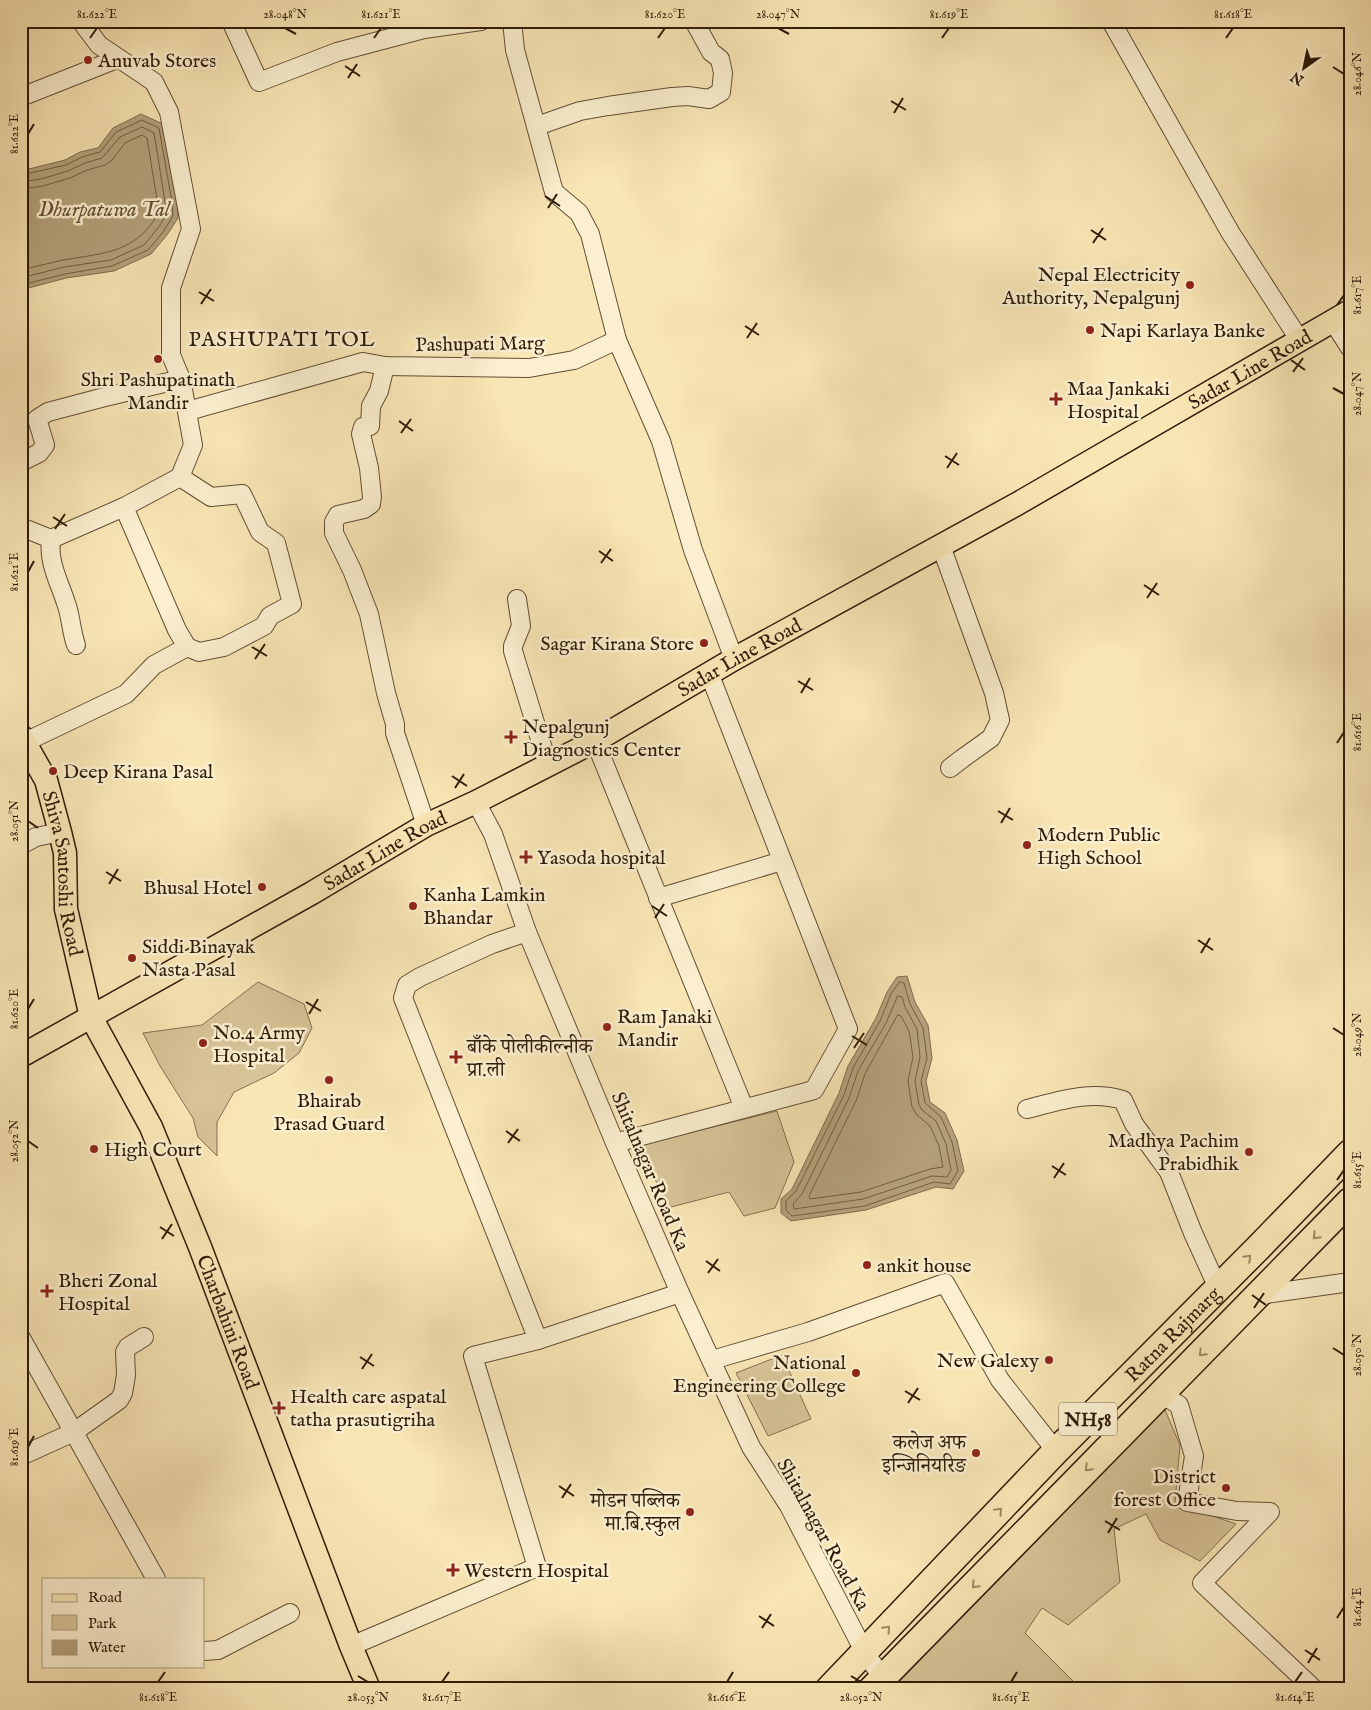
<svg xmlns="http://www.w3.org/2000/svg" width="1371" height="1710" font-family="'IM FELL English','Noto Serif Devanagari',serif">
<style>
.green{fill:#d7c498;stroke:#837051}
.water{fill:#b4a17b;stroke:#7f6c4e}
.lines{fill:none;stroke-linecap:round;stroke-linejoin:round}
.shore{stroke:#725e42;stroke-width:1}
.minor-casing{stroke:#624e35;stroke-width:20}
.major-casing{stroke:#2f1c0a;stroke-width:25}
.highway-casing{stroke:#2f1c0a;stroke-width:29}
.minor{stroke:#fbefcf;stroke-width:18}
.major{stroke:#f9e6b5;stroke-width:22}
.highway{stroke:#f9e6b5;stroke-width:26}
.oneway{stroke:#9e8b68}
.ticks{fill:none;stroke:#2f1c0a;stroke-width:2}
.poi-dot{fill:#8f2418;stroke:#fbefcf;stroke-width:2}
.labels{text-anchor:middle;stroke-width:5;stroke-linejoin:round;paint-order:stroke}
.shield{fill:#fbefcf;stroke:#6c5b45;stroke-width:1}
.shield-label{font-size:19px;font-weight:bold;fill:#2f1c0a}
.poi-label{font-size:20px;fill:#2f1c0a;stroke:#fbefcf;text-anchor:start}
.street-label{font-size:20px;fill:#2f1c0a;stroke:#fbefcf}
.water-label{font-size:21px;font-style:italic;fill:#645137;stroke:#fbefcf}
.neighbourhood-label{font-size:21px;letter-spacing:1px;fill:#2f1c0a;stroke:#fbefcf}
.neatline{fill:none;stroke:#2f1c0a;stroke-width:2}
.ticks-label{font-size:12px;text-anchor:middle;fill:#2f1c0a}
</style>
<rect width="100%" height="100%" fill="#f9e6b5"/>
<filter id="stains"><feTurbulence type="fractalNoise" baseFrequency=".004" numOctaves="4"/><feColorMatrix values="0 0 0 0 .2 0 0 0 0 .09 0 0 0 0 .02 0 0 0 .5 -.17"/></filter>
<radialGradient id="worn" r=".72"><stop offset=".6" stop-color="#630" stop-opacity="0"/><stop offset="1" stop-color="#630" stop-opacity=".3"/></radialGradient>
<g class="green">
<path d="M258,982L304,1004L312,1028L299,1053L274,1073L234,1092L217,1122V1156L198,1137L193,1118L160,1066L143,1033L202,1025Z"/>
<path d="M777,1111L794,1162L775,1208L744,1216L729,1192L667,1208L641,1145Z"/>
<path d="M782,1355L811,1419L768,1436L736,1373Z"/>
<path d="M1165,1410L1180,1445L1175,1503L1236,1524L1200,1561L1160,1540L1146,1514L1114,1529L1120,1582L1068,1625L1042,1608L1025,1633L1081,1689H889L887,1682Z"/>
</g>
<g class="water">
<path d="M141,114L163,124L177,201L178,218L167,235L151,254L114,271L66,278L21,290V171L65,160L80,152L98,148L113,128Z"/>
<path d="M907,976L915,1002L928,1025L932,1058L926,1081L930,1102L945,1113L957,1140L964,1171L953,1189L936,1187L866,1210L791,1221L781,1213V1199L792,1189L839,1093L848,1066L876,1018L887,992L897,977Z"/>
</g>
<g class="lines">
<g class="shore">
<path d="M21,175L66,165L82,157L100,152L116,132L142,120L159,128L172,202L173,216L163,232L148,250L112,266L65,274L21,285"/>
<path d="M21,182L41,179L68,171L85,163L102,158L120,137L142,127L154,133L167,214L158,228L144,245L111,260L64,267L21,278"/>
<path d="M21,189L43,186L70,178L87,170L105,165L112,160L125,143L142,135L147,138L159,212C137,253 104,253 63,260C49,263 35,267 21,270"/>
<path d="M900,982L904,983L910,1004L923,1028L927,1058L921,1081L925,1103L941,1117L952,1142L958,1171L950,1184L934,1182L865,1206L792,1216L786,1210V1201L796,1191L844,1095L853,1068L880,1021L891,994Z"/>
<path d="M898,996L902,997L905,1007L917,1029L920,1057L915,1081L919,1105L922,1110L936,1121L946,1144L951,1170L947,1177L932,1176L863,1199L794,1209L793,1204L802,1194L849,1098L858,1071L886,1023Z"/>
<path d="M898,1015L901,1016L909,1031L913,1057L908,1081L912,1107L917,1115L930,1126L939,1146L943,1167L930,1169L861,1192L810,1199L809,1196L856,1101L865,1074Z"/>
</g>
<defs>
<g id="minor">
<path d="M231,21L259,82L337,52L424,29L481,21"/>
<path d="M512,21L515,50L554,192L579,213L590,234L617,340"/>
<path d="M1111,21L1230,232L1299,339"/>
<path d="M21,97L117,59"/>
<path d="M537,126L580,111L608,106L672,97L688,96L709,99L721,92L723,73L720,59L711,52L694,21"/>
<path d="M1332,320L1350,348"/>
<path d="M385,366L379,391L371,406L370,426L363,427L361,434L369,468L372,497L371,504L364,509L338,515L334,522V533L352,570L369,614L386,693L395,724V733L426,825"/>
<path d="M188,411L363,362L385,366L529,368L574,360L617,340L661,441L693,550L734,659"/>
<path d="M21,462L39,453L45,445L37,419L48,412L101,398L181,379"/>
<path d="M124,507L177,630L187,647L199,652L224,647L264,626L270,616L292,604L276,543L260,532L242,494L211,497L180,477"/>
<path d="M21,527L51,539L124,507L180,477L193,445L181,379L171,355V288L191,229L169,112L154,82L99,45L81,21"/>
<path d="M51,539C48,563 59,581 66,603C71,616 71,631 76,645"/>
<path d="M941,546L994,693L1000,720L991,738L963,758L950,768"/>
<path d="M517,599L521,626L513,646V651L548,765"/>
<path d="M595,741L744,1108"/>
<path d="M21,744L126,694L154,665L187,647"/>
<path d="M476,802L493,834L527,932L615,1143L680,1293L751,1447L789,1506L865,1653L883,1678"/>
<path d="M21,845L36,837L60,832"/>
<path d="M658,898L782,861"/>
<path d="M527,932L492,944L420,977L407,985L403,998L538,1340L680,1293"/>
<path d="M1027,1109C1059,1101 1090,1090 1123,1100L1134,1124L1169,1172L1193,1233L1218,1288"/>
<path d="M615,1143L814,1090L848,1029L709,673"/>
<path d="M1259,1295L1350,1282"/>
<path d="M21,1338L156,1579"/>
<path d="M712,1360L808,1332L945,1283L1000,1380L1056,1451"/>
<path d="M1161,1394L1179,1405L1194,1456L1187,1502L1237,1511L1270,1512L1202,1583L1314,1689"/>
<path d="M21,1456L74,1432L119,1400L123,1393L126,1375L125,1352L128,1347L144,1337"/>
<path d="M351,1646L537,1567L473,1356L538,1340"/>
<path d="M204,1651L218,1650L290,1613"/>
</g>
<g id="major">
<path id="s1" d="M21,736L46,780L60,832L65,853L66,909L91,1017L151,1127L200,1247L351,1646L369,1689"/>
<path id="s2" d="M21,1056L312,893L426,825L476,802L595,741L734,659L1017,504L1350,311"/>
</g>
<g id="highway">
<path id="s3" d="M829,1689L1056,1451L1258,1248L1350,1153"/>
<path d="M872,1689L1350,1201"/>
</g>
</defs>
<use href="#minor" class="minor-casing"/>
<use href="#major" class="major-casing"/>
<use href="#highway" class="highway-casing"/>
<use href="#minor" class="minor"/>
<use href="#major" class="major"/>
<use href="#highway" class="highway"/>
</g>
<defs><path id="oneway-chevron" d="M-2-3.5L2.5 0L-2 3.5" fill="none" stroke-width="1.6" stroke-linecap="round" stroke-linejoin="round" transform="scale(1.25)"/></defs>
<g class="oneway">
<use href="#oneway-chevron" transform="translate(1316 1236) rotate(134)"/>
<use href="#oneway-chevron" transform="translate(1248 1258) rotate(-45)"/>
<use href="#oneway-chevron" transform="translate(1202 1353) rotate(135)"/>
<use href="#oneway-chevron" transform="translate(1088 1468) rotate(135)"/>
<use href="#oneway-chevron" transform="translate(999 1511) rotate(-47)"/>
<use href="#oneway-chevron" transform="translate(975 1585) rotate(134)"/>
<use href="#oneway-chevron" transform="translate(887 1629) rotate(-47)"/>
</g>
<path class="ticks" d="M285,28L296,34M778,28L789,34M90,38L97,28M374,38L381,28M658,38L665,28M942,38L949,28M1226,38L1233,28M345,66L360,76M1333,67L1344,74M348,78L357,64M891,101L906,110M894,113L903,98M28,134L34,124M545,196L560,206M548,208L557,194M1091,230L1106,240M1093,243L1103,228M199,292L214,301M201,304L211,289M1337,305L1344,295M745,326L759,335M747,338L757,323M1291,360L1305,370M1293,372L1303,358M1333,388L1344,394M399,421L413,431M401,433L411,419M945,456L959,465M947,468L957,453M53,517L67,526M55,529L65,514M599,551L613,561M601,563L611,549M28,572L34,561M1144,585L1159,595M1147,598L1157,583M252,647L267,656M255,659L265,644M798,681L813,690M801,693L810,678M1337,743L1344,732M452,776L467,786M455,788L464,774M998,811L1013,820M28,821L38,828M1001,823L1010,808M106,872L121,881M109,884L118,869M652,906L667,916M655,918L664,904M1198,940L1213,950M1201,953L1210,938M306,1002L321,1011M28,1009L34,999M309,1014L318,999M1333,1028L1344,1035M852,1036L867,1045M854,1048L864,1033M506,1131L520,1141M28,1141L38,1148M508,1143L518,1129M1052,1166L1066,1175M1054,1178L1064,1163M1337,1180L1344,1170M160,1227L174,1236M162,1239L172,1224M706,1261L720,1271M708,1273L718,1259M1252,1295L1266,1305M1254,1308L1264,1293M1333,1348L1344,1355M360,1357L374,1366M362,1369L372,1354M905,1391L920,1400M908,1403L918,1388M28,1447L34,1436M559,1486L574,1496M562,1498L571,1484M1105,1521L1120,1530M1108,1533L1117,1518M759,1616L774,1626M1337,1618L1344,1607M762,1628L771,1614M1305,1650L1320,1660M1308,1663L1317,1648M358,1676L368,1682M851,1676L861,1682M158,1682L165,1672M442,1682L449,1672M727,1682L733,1672M1011,1682L1017,1672M1295,1682L1302,1672"/>
<g class="poi-dot">
<circle cx="88" cy="60" r="5"/>
<circle cx="1190" cy="285" r="5"/>
<circle cx="1090" cy="330" r="5"/>
<circle cx="158" cy="359" r="5"/>
<path d="M1053.5 391.5h5v5h5v5h-5v5h-5v-5h-5v-5h5z"/>
<circle cx="704" cy="643" r="5"/>
<path d="M508.5 729.5h5v5h5v5h-5v5h-5v-5h-5v-5h5z"/>
<circle cx="53" cy="771" r="5"/>
<circle cx="1027" cy="845" r="5"/>
<path d="M523.5 849.5h5v5h5v5h-5v5h-5v-5h-5v-5h5z"/>
<circle cx="262" cy="887" r="5"/>
<circle cx="413" cy="906" r="5"/>
<circle cx="132" cy="958" r="5"/>
<circle cx="607" cy="1027" r="5"/>
<circle cx="203" cy="1043" r="5"/>
<path d="M453.5 1049.5h5v5h5v5h-5v5h-5v-5h-5v-5h5z"/>
<circle cx="329" cy="1080" r="5"/>
<circle cx="94" cy="1149" r="5"/>
<circle cx="1249" cy="1152" r="5"/>
<circle cx="867" cy="1265" r="5"/>
<path d="M44.5 1283.5h5v5h5v5h-5v5h-5v-5h-5v-5h5z"/>
<circle cx="1049" cy="1360" r="5"/>
<circle cx="856" cy="1373" r="5"/>
<path d="M276.5 1400.5h5v5h5v5h-5v5h-5v-5h-5v-5h5z"/>
<circle cx="976" cy="1453" r="5"/>
<circle cx="1226" cy="1488" r="5"/>
<circle cx="690" cy="1512" r="5"/>
<path d="M450.5 1562.5h5v5h5v5h-5v5h-5v-5h-5v-5h5z"/>
</g>
<g class="labels">
<rect class="shield" x="1059" y="1402.5" width="58" height="33" rx="4"/>
<g class="shield-label">
<text x="1088" y="1426">NH58</text>
</g>
<g class="poi-label">
<text x="98" y="67">Anuvab Stores</text>
<text x="1180" y="281" text-anchor="end">Nepal Electricity<tspan x="1180" dy="23">Authority, Nepalgunj</tspan></text>
<text x="1100" y="337">Napi Karlaya Banke</text>
<text x="158" y="386" text-anchor="middle">Shri Pashupatinath<tspan x="158" dy="23">Mandir</tspan></text>
<text x="1067" y="395">Maa Jankaki<tspan x="1067" dy="23">Hospital</tspan></text>
<text x="694" y="650" text-anchor="end">Sagar Kirana Store</text>
<text x="522" y="733">Nepalgunj<tspan x="522" dy="23">Diagnostics Center</tspan></text>
<text x="63" y="778">Deep Kirana Pasal</text>
<text x="1037" y="841">Modern Public<tspan x="1037" dy="23">High School</tspan></text>
<text x="537" y="864">Yasoda hospital</text>
<text x="252" y="894" text-anchor="end">Bhusal Hotel</text>
<text x="423" y="901">Kanha Lamkin<tspan x="423" dy="23">Bhandar</tspan></text>
<text x="142" y="953">Siddi Binayak<tspan x="142" dy="23">Nasta Pasal</tspan></text>
<text x="617" y="1023">Ram Janaki<tspan x="617" dy="23">Mandir</tspan></text>
<text x="213" y="1039">No.4 Army<tspan x="213" dy="23">Hospital</tspan></text>
<text x="467" y="1053">बाँके पोलीकील्नीक<tspan x="467" dy="23">प्रा.ली</tspan></text>
<text x="329" y="1107" text-anchor="middle">Bhairab<tspan x="329" dy="23">Prasad Guard</tspan></text>
<text x="1239" y="1147" text-anchor="end">Madhya Pachim<tspan x="1239" dy="23">Prabidhik</tspan></text>
<text x="104" y="1156">High Court</text>
<text x="877" y="1272">ankit house</text>
<text x="58" y="1287">Bheri Zonal<tspan x="58" dy="23">Hospital</tspan></text>
<text x="1039" y="1367" text-anchor="end">New Galexy</text>
<text x="846" y="1369" text-anchor="end">National<tspan x="846" dy="23">Engineering College</tspan></text>
<text x="290" y="1403">Health care aspatal<tspan x="290" dy="23">tatha prasutigriha</tspan></text>
<text x="966" y="1449" text-anchor="end">कलेज अफ<tspan x="966" dy="23">इन्जिनियरिङ</tspan></text>
<text x="1216" y="1483" text-anchor="end">District<tspan x="1216" dy="23">forest Office</tspan></text>
<text x="680" y="1507" text-anchor="end">माेडन पब्लिक<tspan x="680" dy="23">मा.बि.स्कुल</tspan></text>
<text x="464" y="1577">Western Hospital</text>
</g>
<g class="street-label">
<text transform="translate(480 343) rotate(-1)" y="7">Pashupati Marg</text>
<text dy="7" stroke="none"><textPath href="#s2" startOffset="1408">Sadar Line Road</textPath></text>
<text dy="7" stroke="none"><textPath href="#s2" startOffset="822">Sadar Line Road</textPath></text>
<text dy="7" stroke="none"><textPath href="#s2" startOffset="418">Sadar Line Road</textPath></text>
<text dy="7" stroke="none"><textPath href="#s1" startOffset="146">Shiva Santoshi Road</textPath></text>
<text transform="translate(651 1171) rotate(67)" y="7">Shitalnagar Road Ka</text>
<text dy="7" stroke="none"><textPath href="#s1" startOffset="628">Charbahini Road</textPath></text>
<text dy="7" stroke="none"><textPath href="#s3" startOffset="494">Ratna Rajmarg</textPath></text>
<text transform="translate(824 1534) rotate(61)" y="7">Shitalnagar Road Ka</text>
</g>
<g class="water-label">
<text x="104" y="216">Dhurpatuwa Tal</text>
</g>
<g class="neighbourhood-label">
<text x="282" y="346">PASHUPATI TOL</text>
</g>
</g>
<rect width="1371" height="1710" fill="none" stroke="#f9e6b5" stroke-width="55"/>
<rect x="42" y="1578" width="162" height="90" fill="#fbefcf" stroke="#a99b80"/>
<rect x="52" y="1594" width="25" height="8" fill="#f9e6b5" stroke="#a99b80"/>
<text x="88" y="1602" font-size="15" fill="#2f1c0a">Road</text>
<rect x="52" y="1615" width="25" height="15" fill="#d7c498" stroke="#a99b80"/>
<text x="88" y="1628" font-size="15" fill="#2f1c0a">Park</text>
<rect x="52" y="1640" width="25" height="15" fill="#b4a17b" stroke="#a99b80"/>
<text x="88" y="1652" font-size="15" fill="#2f1c0a">Water</text>
<g transform="translate(1304 68) rotate(213)" stroke="#fbefcf" stroke-width="4" paint-order="stroke">
<path d="M0-4L9 19L0 12L-9 19Z" fill="#2f1c0a"/>
<text y="-8" font-size="14" font-weight="bold" text-anchor="middle" fill="#2f1c0a">N</text>
</g>
<rect x="28" y="28" width="1316" height="1654" class="neatline"/>
<g class="ticks-label">
<text x="97" y="18">81.622°E</text>
<text x="285" y="18">28.048°N</text>
<text x="381" y="18">81.621°E</text>
<text x="665" y="18">81.620°E</text>
<text x="778" y="18">28.047°N</text>
<text x="949" y="18">81.619°E</text>
<text x="1233" y="18">81.618°E</text>
<text transform="translate(1357 74) rotate(-90)" y="4">28.046°N</text>
<text transform="translate(14 134) rotate(-90)" y="4">81.622°E</text>
<text transform="translate(1357 295) rotate(-90)" y="4">81.617°E</text>
<text transform="translate(1357 394) rotate(-90)" y="4">28.047°N</text>
<text transform="translate(14 572) rotate(-90)" y="4">81.621°E</text>
<text transform="translate(1357 732) rotate(-90)" y="4">81.616°E</text>
<text transform="translate(14 821) rotate(-90)" y="4">28.051°N</text>
<text transform="translate(14 1009) rotate(-90)" y="4">81.620°E</text>
<text transform="translate(1357 1035) rotate(-90)" y="4">28.049°N</text>
<text transform="translate(14 1141) rotate(-90)" y="4">28.052°N</text>
<text transform="translate(1357 1170) rotate(-90)" y="4">81.615°E</text>
<text transform="translate(1357 1355) rotate(-90)" y="4">28.050°N</text>
<text transform="translate(14 1447) rotate(-90)" y="4">81.619°E</text>
<text transform="translate(1357 1607) rotate(-90)" y="4">81.614°E</text>
<text x="158" y="1701">81.618°E</text>
<text x="368" y="1701">28.053°N</text>
<text x="442" y="1701">81.617°E</text>
<text x="727" y="1701">81.616°E</text>
<text x="861" y="1701">28.052°N</text>
<text x="1011" y="1701">81.615°E</text>
<text x="1295" y="1701">81.614°E</text>
</g>
<rect width="100%" height="100%" filter="url(#stains)"/>
<rect width="100%" height="100%" fill="url(#worn)"/>
</svg>
